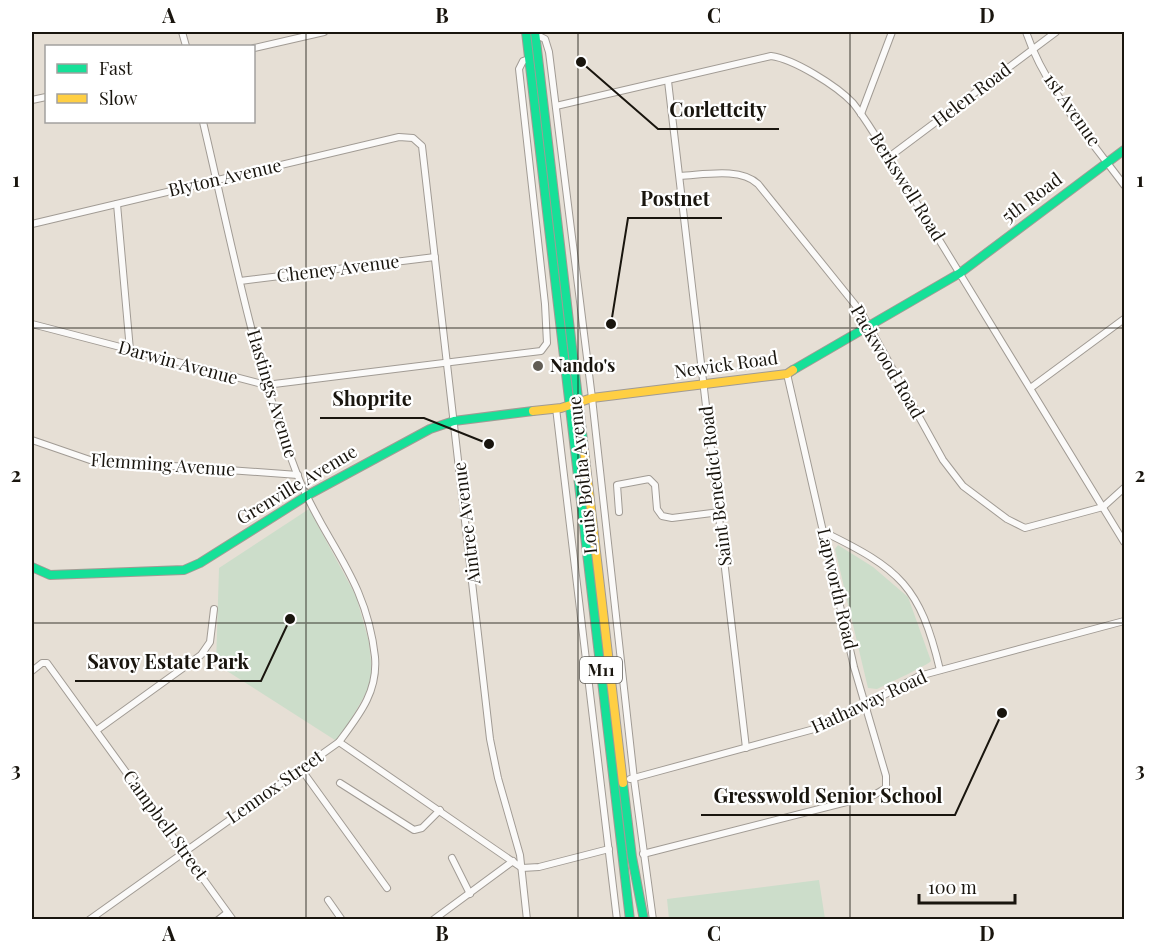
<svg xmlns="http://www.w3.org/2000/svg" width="1156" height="951" font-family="'Playfair Display',serif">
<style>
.green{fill:#ccddca}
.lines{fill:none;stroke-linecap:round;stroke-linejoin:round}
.street-casing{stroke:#a19b94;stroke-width:8}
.fast-casing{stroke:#a19b94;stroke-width:10}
.slow-casing{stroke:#a19b94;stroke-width:10}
.street{stroke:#fbfaf9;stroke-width:6}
.fast{stroke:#16e098;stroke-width:8}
.slow{stroke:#ffcf43;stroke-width:8}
.grid{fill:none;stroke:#19150e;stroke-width:1.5;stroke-opacity:0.55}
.poi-dot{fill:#615c54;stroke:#fff;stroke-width:2}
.labels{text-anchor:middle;stroke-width:4.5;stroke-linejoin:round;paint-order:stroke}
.shield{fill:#fff;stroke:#5e5b56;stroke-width:1.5}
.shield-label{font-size:16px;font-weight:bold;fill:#19150e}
.street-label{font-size:18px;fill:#19150e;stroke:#fff}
.poi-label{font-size:18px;font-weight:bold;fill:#19150e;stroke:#fff;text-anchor:start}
.leader{fill:none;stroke:#19150e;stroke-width:2}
.callout-dot{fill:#19150e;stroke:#fff;stroke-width:2}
.callout-label{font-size:20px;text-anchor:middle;font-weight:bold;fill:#19150e;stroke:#fff;stroke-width:4.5;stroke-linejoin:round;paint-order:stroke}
.neatline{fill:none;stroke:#19150e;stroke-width:2}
.grid-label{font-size:20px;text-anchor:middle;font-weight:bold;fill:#19150e}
</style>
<rect width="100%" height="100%" fill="#e6dfd5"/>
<g class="green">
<path d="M309,509L356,596L369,642L373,681L338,742L216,664L219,568Z"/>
<path d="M838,545L873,567L908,597L931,661C928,665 887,684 877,689L868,688L835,549Z"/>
<path d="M819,880L825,919H669L667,899Z"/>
</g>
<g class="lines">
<defs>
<g id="street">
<path d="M182,32L186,46"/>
<path d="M1026,32C1045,88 1089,138 1124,185"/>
<path d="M535,34L545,39L549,52L592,398L634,779L653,920"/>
<path d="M254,48L324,32"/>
<path d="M668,81L746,748"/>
<path d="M32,100L46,97"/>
<path d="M556,106L771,56C794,59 837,86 853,103C861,113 868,124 875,135L1124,542"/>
<path d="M861,114L892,32"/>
<path d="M889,157L1056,32"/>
<path d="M680,176C703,175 740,167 758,184L861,312L943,460L963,486L1007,519L1025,528L1103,507L1124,488"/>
<path d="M117,204L130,350"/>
<path d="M32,224L399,137L413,138L422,146L490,739L498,778L520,855L527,920"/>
<path d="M240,281L435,257"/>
<path d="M32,324L266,385L541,351L547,343L545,304L519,69L523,61L529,59"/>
<path d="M1032,387L1124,319"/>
<path d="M556,408L617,920"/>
<path d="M32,440L90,460L298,475"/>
<path d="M619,512L617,485L649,479L655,485L657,509L662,516L672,518L720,512"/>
<path d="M824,532C900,569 920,586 940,670"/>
<path d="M32,671L42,663H47L233,920"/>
<path d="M97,730L201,655L210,642L214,609"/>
<path d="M339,742L522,868"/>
<path d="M301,769L387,888"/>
<path d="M630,779L829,725L919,676L1124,621"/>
<path d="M340,783L414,830L422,828L440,810"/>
<path d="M643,854L874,795L886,788V776L854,667L787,374"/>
<path d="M452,858L470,894"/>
<path d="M522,868L539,867L609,849"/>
<path d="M328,900L342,920"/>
<path d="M89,920L339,742C359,715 378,692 375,657C366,576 324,543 297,474C253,360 231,240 203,122"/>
<path d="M218,920L227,913"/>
<path d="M433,920L513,861"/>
</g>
<g id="fast">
<path d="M526,32L630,920"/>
<path d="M535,32L584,449"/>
<path d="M793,370L960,273L1124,150"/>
<path d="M32,567L50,575L184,570L200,563L308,495L430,429L454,421L533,411"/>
<path d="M623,783L632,857L644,920"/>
</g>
<g id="slow">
<path d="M533,411L561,408L592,398L787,374L793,370"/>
<path d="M584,449L623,783"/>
</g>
</defs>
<use href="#street" class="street-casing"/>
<use href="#fast" class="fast-casing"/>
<use href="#slow" class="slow-casing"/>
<use href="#street" class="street"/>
<use href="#fast" class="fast"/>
<use href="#slow" class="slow"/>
</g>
<path class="grid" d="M306,32V920M578,32V920M850,32V920M32,328H1124M32,623H1124"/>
<circle class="poi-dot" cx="538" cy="366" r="6"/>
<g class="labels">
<rect class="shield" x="580" y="657" width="42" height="26" rx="4.5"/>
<g class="shield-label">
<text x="601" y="676">M11</text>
</g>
<g class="street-label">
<text transform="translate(972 95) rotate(-37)" y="6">Helen Road</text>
<text transform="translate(1072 110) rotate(55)" y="6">1st Avenue</text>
<text transform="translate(225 178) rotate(-13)" y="6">Blyton Avenue</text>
<text transform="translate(907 187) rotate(58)" y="6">Berkswell Road</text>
<text transform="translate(1032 198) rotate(-37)" y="6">5th Road</text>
<text transform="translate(338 269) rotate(-7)" y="6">Cheney Avenue</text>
<text transform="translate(887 362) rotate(60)" y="6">Packwood Road</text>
<text transform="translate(178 363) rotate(15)" y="6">Darwin Avenue</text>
<text transform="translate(726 365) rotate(-8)" y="6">Newick Road</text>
<text transform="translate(272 394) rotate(73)" y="6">Hastings Avenue</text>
<text transform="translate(163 465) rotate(4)" y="6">Flemming Avenue</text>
<text transform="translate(583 475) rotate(-96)" y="6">Louis Botha Avenue</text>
<text transform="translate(297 485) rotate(-31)" y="6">Grenville Avenue</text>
<text transform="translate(716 486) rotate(-97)" y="6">Saint Benedict Road</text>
<text transform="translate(467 523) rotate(-97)" y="6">Aintree Avenue</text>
<text transform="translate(837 589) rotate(77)" y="6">Lapworth Road</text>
<text transform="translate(869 702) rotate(-25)" y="6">Hathaway Road</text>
<text transform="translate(275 787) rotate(-35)" y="6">Lennox Street</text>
<text transform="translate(165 825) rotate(54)" y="6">Campbell Street</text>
</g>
<g class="poi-label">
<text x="550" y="372">Nando's</text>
</g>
</g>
<path class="leader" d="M581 62L658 129H779M611 324L628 218H722M489 444L424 418H320M290 619L261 681H75M1002 713L955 815H701"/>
<g class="callout-dot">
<circle cx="581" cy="62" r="6"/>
<circle cx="611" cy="324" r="6"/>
<circle cx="489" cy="444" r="6"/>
<circle cx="290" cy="619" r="6"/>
<circle cx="1002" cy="713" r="6"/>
</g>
<g class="callout-label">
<text x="718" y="117">Corlettcity</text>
<text x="675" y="206">Postnet</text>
<text x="372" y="406">Shoprite</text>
<text x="168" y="669">Savoy Estate Park</text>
<text x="828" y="803">Gresswold Senior School</text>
</g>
<rect width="1156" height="951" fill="none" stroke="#ffffff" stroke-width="66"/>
<rect x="45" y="45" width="210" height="78" fill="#ffffff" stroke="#a3a19f" stroke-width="1.5"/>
<rect x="57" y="64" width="30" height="9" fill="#16e098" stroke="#a3a19f" stroke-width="1.5"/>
<text x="99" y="75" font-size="18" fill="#19150e">Fast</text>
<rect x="57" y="94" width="30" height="9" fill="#ffcf43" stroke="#a3a19f" stroke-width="1.5"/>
<text x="99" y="105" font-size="18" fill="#19150e">Slow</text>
<path d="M919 894v9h96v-9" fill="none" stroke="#19150e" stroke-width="3"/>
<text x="928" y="894" font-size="18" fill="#19150e" stroke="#ffffff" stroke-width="4.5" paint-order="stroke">100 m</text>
<rect x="33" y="33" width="1090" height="885" class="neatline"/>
<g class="grid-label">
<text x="169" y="23">A</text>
<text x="442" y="23">B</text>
<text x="714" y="23">C</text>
<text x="987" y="23">D</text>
<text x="16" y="187">1</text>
<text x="1140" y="187">1</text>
<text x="16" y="482">2</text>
<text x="1140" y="482">2</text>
<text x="16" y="777">3</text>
<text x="1140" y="777">3</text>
<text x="169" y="941">A</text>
<text x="442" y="941">B</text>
<text x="714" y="941">C</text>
<text x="987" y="941">D</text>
</g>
</svg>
